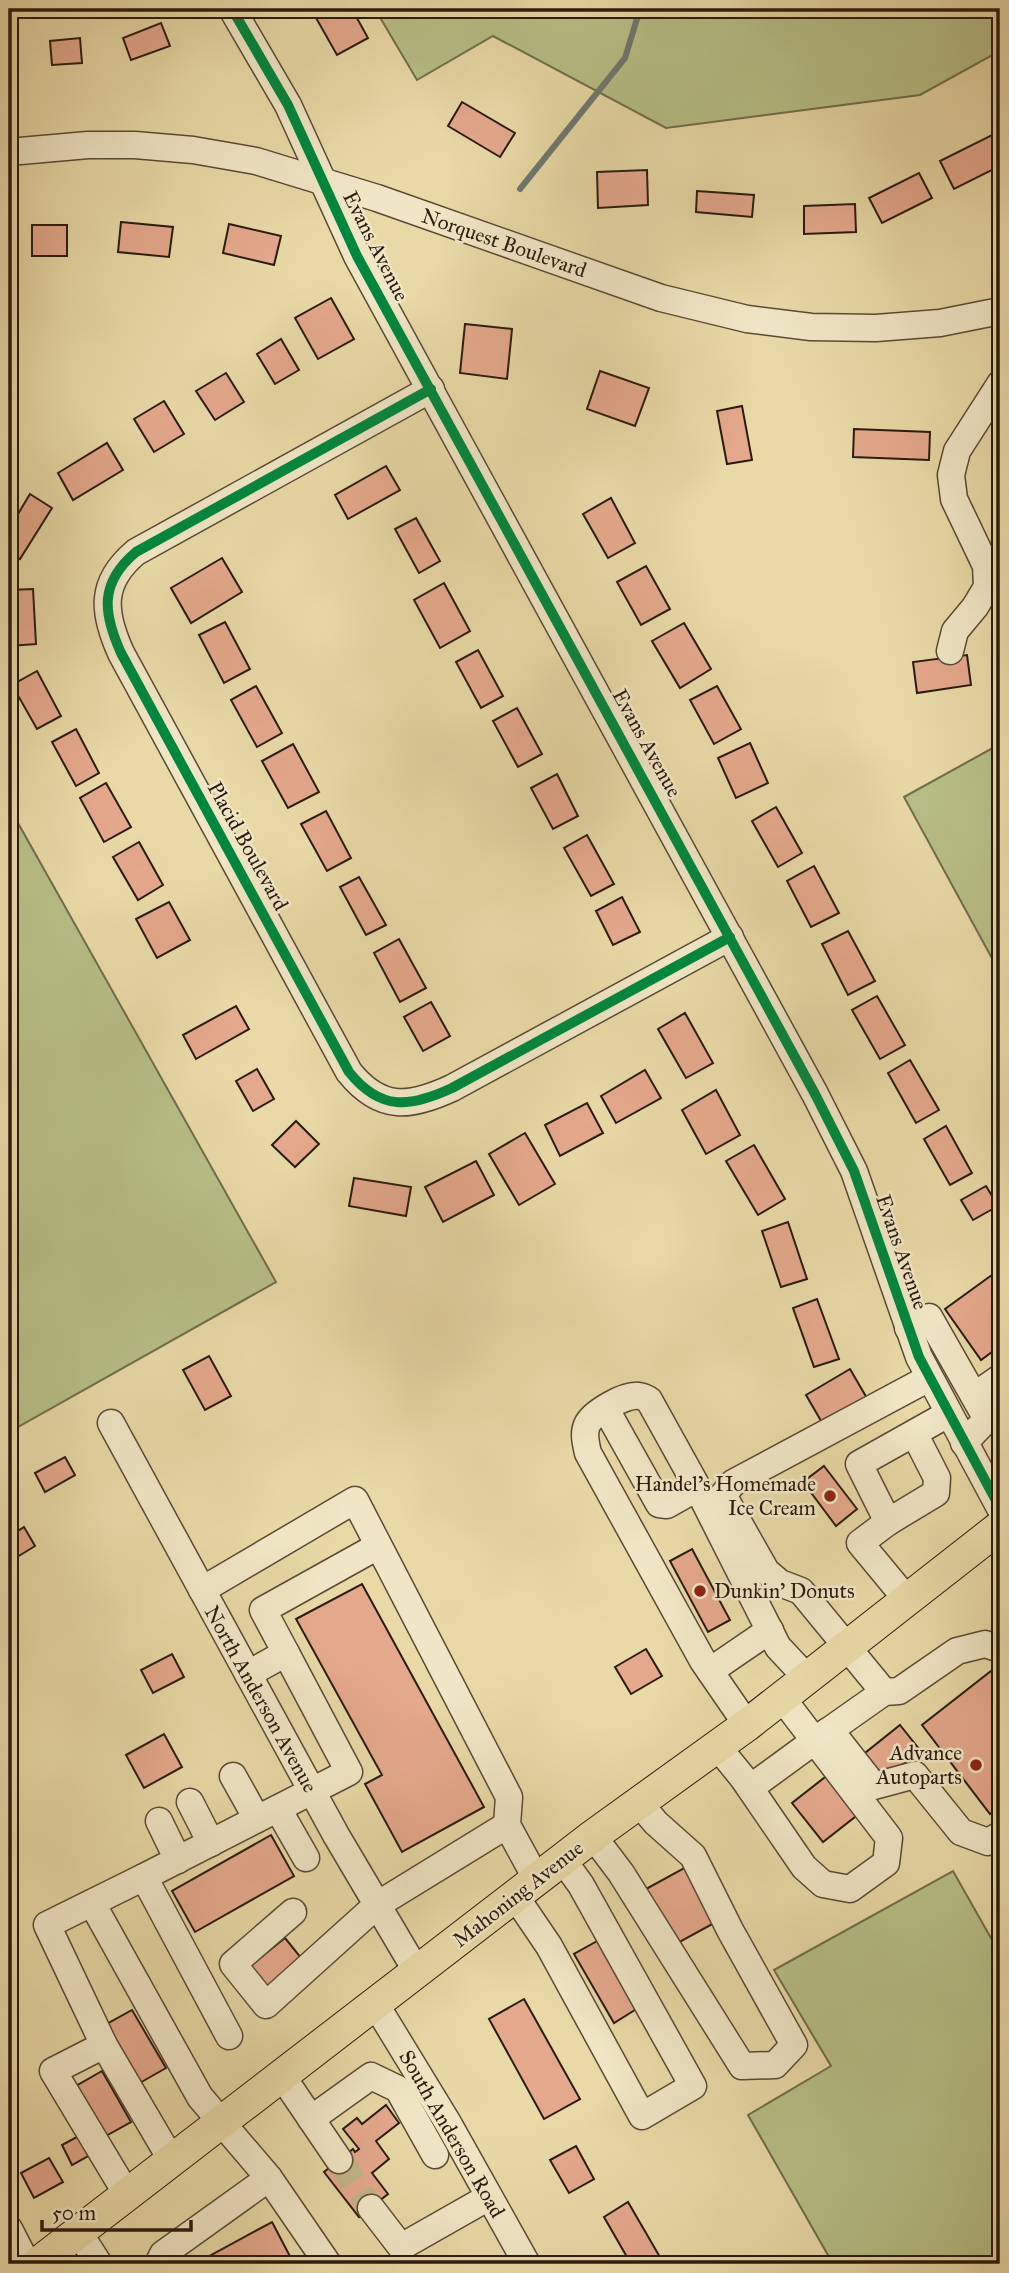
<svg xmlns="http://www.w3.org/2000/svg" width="1009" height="2273" font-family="'IM FELL Great Primer',serif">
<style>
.green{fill:#b7bf86;stroke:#716d4a;stroke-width:2}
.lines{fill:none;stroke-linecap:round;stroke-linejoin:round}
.stream{stroke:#6e7970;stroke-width:6}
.building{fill:#e4a88c;stroke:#2b1b0f;stroke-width:2}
.minor-tunnel{stroke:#c2b388;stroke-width:26;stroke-dasharray:26 13;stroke-linecap:butt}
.minor-casing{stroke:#5a4a35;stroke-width:29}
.major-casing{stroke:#2b1b0f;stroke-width:34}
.minor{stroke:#f0e6c5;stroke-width:26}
.major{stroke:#e8d9a6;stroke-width:32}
.cycleway-casing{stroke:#f0e6c5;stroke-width:15}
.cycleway{stroke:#00873e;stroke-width:10}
.poi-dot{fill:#8f2418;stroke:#f0e6c5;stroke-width:2.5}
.labels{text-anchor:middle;stroke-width:5;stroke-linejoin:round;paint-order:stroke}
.street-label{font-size:21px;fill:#2b1b0f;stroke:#f0e6c5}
.poi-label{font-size:21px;fill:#2b1b0f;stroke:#f0e6c5;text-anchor:end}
</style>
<rect width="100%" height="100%" fill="#e8d9a6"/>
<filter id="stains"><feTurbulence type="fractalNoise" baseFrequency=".00286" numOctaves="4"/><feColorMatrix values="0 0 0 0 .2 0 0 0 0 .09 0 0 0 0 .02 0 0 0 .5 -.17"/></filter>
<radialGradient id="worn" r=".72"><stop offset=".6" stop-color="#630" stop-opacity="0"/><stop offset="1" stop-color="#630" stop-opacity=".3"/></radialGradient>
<g class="green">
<path d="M375,9H1000V51L920,95L666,128L493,36L417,80Z"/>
<path d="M1000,744V973L904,797Z"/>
<path d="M9,807L276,1282L9,1432Z"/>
<path d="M953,1871L1000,1954V2264H833L748,2115L831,2066L774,1970Z"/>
</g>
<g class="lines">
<path class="stream" d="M520,189L625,58L640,9"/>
</g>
<g class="building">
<path d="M311,9H352L368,38L337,55Z"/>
<path d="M161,23L170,46L131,60L123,38Z"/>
<path d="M80,38L82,63L52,65L50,41Z"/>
<path d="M462,102L515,133L500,157L448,126Z"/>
<path d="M994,134L1000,148V166L954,189L940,161Z"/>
<path d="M647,170L648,205L598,208L597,172Z"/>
<path d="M919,173L932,198L882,223L869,198Z"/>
<path d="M697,191L754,195L752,217L696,212Z"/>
<path d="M855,204L856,232L804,234V206Z"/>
<path d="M121,222L173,227L169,257L118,252Z"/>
<path d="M229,224L281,236L274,265L223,253Z"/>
<rect x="32" y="225" width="35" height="31"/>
<path d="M331,298L354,339L318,359L295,318Z"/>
<path d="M465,324L512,329L507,379L460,373Z"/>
<path d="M281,339L299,370L275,384L257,354Z"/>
<path d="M600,371L649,388L635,426L587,409Z"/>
<path d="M226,373L244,402L215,420L196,391Z"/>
<path d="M164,401L184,434L154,452L134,419Z"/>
<path d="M742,406L752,460L727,464L717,411Z"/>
<path d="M854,429L930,432L929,460L853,457Z"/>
<path d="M107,443L123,470L73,500L58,473Z"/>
<path d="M386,466L400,490L348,519L335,495Z"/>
<path d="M30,494L52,508L20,559L9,552V529Z"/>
<path d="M611,498L635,543L608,558L583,514Z"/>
<path d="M416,518L440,561L419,573L395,529Z"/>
<path d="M222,558L242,592L191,623L171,588Z"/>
<path d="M646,566L670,609L641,625L617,582Z"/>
<path d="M444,583L470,631L440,648L414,600Z"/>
<path d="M33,589L36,644L9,646V590Z"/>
<path d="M225,622L250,669L224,683L199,635Z"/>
<path d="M684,623L711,669L680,688L652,641Z"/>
<path d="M478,650L503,696L481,708L456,662Z"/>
<path d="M967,655L971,685L917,693L913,662Z"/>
<path d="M37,671L61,716L37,729L12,685Z"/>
<path d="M256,686L282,733L257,747L231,700Z"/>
<path d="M717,686L741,729L714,744L690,700Z"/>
<path d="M517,708L542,754L518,767L493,721Z"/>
<path d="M76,729L99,773L76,786L52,742Z"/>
<path d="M750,743L768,783L736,798L718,758Z"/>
<path d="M293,744L319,792L288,808L262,761Z"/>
<path d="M557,774L578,816L553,829L531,788Z"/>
<path d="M106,783L131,827L104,842L80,798Z"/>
<path d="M776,807L802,853L778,867L752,821Z"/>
<path d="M326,811L351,858L327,871L301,824Z"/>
<path d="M587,835L614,884L591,896L564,848Z"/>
<path d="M139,842L163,885L138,900L113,857Z"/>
<path d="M814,866L839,913L811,927L787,881Z"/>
<path d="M359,877L386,925L366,935L340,887Z"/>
<path d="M622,897L640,932L613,945L596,911Z"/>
<path d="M169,902L190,940L157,958L136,919Z"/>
<path d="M848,931L875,981L848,995L822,944Z"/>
<path d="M399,939L426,988L400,1002L374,953Z"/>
<path d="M877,996L905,1045L880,1059L852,1010Z"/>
<path d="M431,1002L450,1036L423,1051L404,1017Z"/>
<path d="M236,1006L249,1029L196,1059L183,1035Z"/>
<path d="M685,1013L713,1063L686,1078L658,1029Z"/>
<path d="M910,1060L939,1110L916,1123L888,1073Z"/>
<path d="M257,1069L274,1099L253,1111L236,1081Z"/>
<path d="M645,1070L661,1098L616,1123L601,1096Z"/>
<path d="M716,1090L740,1135L706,1154L682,1110Z"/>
<path d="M587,1103L603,1133L560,1156L545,1125Z"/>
<path d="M296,1121L319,1144L295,1167L272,1145Z"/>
<path d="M946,1126L972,1173L950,1185L924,1139Z"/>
<path d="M525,1133L555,1184L519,1205L489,1154Z"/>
<path d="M754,1145L785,1199L758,1215L726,1161Z"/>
<path d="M476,1161L494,1195L443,1222L425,1187Z"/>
<path d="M354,1178L411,1187L406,1216L349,1206Z"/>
<path d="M986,1186L998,1206L973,1220L961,1200Z"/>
<path d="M788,1222L807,1279L781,1287L762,1231Z"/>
<path d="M996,1272L1000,1276V1346L981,1360L945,1309Z"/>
<path d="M817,1299L839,1359L814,1367L793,1308Z"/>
<path d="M209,1356L231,1396L205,1410L183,1370Z"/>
<path d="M850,1369L868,1400L824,1426L806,1395Z"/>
<path d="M65,1457L75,1475L45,1492L35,1473Z"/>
<path d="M824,1466L857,1509L836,1526L803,1482Z"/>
<path d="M24,1527L35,1546L9,1562V1537Z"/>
<path d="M692,1549L730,1620L708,1632L670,1561Z"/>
<path d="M362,1584L484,1807L402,1852L365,1784L382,1775L296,1619Z"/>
<path d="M646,1649L662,1676L631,1694L615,1667Z"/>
<path d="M172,1654L184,1677L153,1693L141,1670Z"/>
<path d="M991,1671L1000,1684V1806L990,1814L922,1725Z"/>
<path d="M900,1725L920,1750L881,1782L860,1757Z"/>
<path d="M164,1734L182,1767L144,1788L126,1755Z"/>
<path d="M829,1774L860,1813L823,1842L792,1803Z"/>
<path d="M271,1835L294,1876L195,1932L172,1891Z"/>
<path d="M686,1867L716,1922L676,1944L646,1889Z"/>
<path d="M285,1938L302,1959L267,1987L250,1966Z"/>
<path d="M599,1940L638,2008L614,2023L574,1954Z"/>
<path d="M524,1999L580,2099L544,2119L489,2019Z"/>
<path d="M132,2010L166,2068L138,2084L105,2025Z"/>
<path d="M102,2071L131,2122L104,2137L76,2086Z"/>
<path d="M386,2105L399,2123L376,2141L389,2159L372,2173L388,2194L359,2217L324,2172L353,2149L355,2152L359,2149L343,2129L357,2118L362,2124Z"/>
<path d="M86,2132L97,2151L72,2165L62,2145Z"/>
<path d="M576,2146L594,2179L569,2193L550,2160Z"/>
<path d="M49,2158L63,2182L34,2198L21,2173Z"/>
<path d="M628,2202L664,2264H631L604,2217Z"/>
<path d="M272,2222L294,2264H202L200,2261Z"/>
</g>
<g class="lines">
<path class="minor-tunnel" d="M339,2160L371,2208"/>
<defs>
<g id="minor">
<path d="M232,9L288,105L357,256L815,1094L854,1171L919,1357L1000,1508"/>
<path d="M9,152L88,145H135L193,150L256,161L377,198L661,298L747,319L811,327L876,328L940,323L1000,311"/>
<path d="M431,389L136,552C99,583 103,613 121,653L349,1072C381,1112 411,1107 452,1088L730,937"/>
<path d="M950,651L955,631L975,607L987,587L986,566L954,499L951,475L957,451L1000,384"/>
<path d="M908,1328L929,1317L987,1419L964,1443"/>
<path d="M974,1396L1000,1378"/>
<path d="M612,1420L659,1504L667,1505L690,1492"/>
<path d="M111,1423L336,1835L417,1972"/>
<path d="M914,1433L937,1478L936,1493L888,1522L859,1464L948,1414"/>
<path d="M888,1522L860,1543L908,1601"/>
<path d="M202,1590L355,1500L509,1797L507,1825L537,1880"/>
<path d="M1000,1649L985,1644L957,1651L899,1691L884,1692L830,1730L874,1786L915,1775L961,1832L988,1842L1000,1835"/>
<path d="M710,1671L770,1630"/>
<path d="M248,1674L286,1653L263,1610L378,1546"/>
<path d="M884,1692L801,1591L780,1583L766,1571L723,1495L733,1483L929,1378"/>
<path d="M747,1725L703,1661L588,1453C586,1444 583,1434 587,1425C592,1413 625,1394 639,1396C641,1396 648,1399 649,1400L695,1483L778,1647L807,1678"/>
<path d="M717,1746L743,1778L804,1867L823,1884L850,1889L886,1863L889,1838L782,1698"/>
<path d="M233,1776L257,1819"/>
<path d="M750,1788L828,1731"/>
<path d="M190,1802L211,1843"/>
<path d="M278,1809L306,1858"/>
<path d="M159,1821L178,1860"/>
<path d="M593,1836L621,1873L742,2066L775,2065L794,2045L730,1930L693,1856L656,1823L638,1802"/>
<path d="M144,1877L47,1925L104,2045L172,2161"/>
<path d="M515,1896L549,1946L642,2116L693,2086L581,1885L563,1860"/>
<path d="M92,1903L200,2097L269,2178L328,2264"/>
<path d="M293,1912L233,1964L266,2005L377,1905L507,1825"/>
<path d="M376,2005L448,2123L527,2264"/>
<path d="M229,2036L144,1877L349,1772L286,1653"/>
<path d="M104,2045L53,2071L128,2196"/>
<path d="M282,2076L339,2160"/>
<path d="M311,2119L371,2076L398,2089L435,2155"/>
<path d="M371,2208L401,2247L489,2197"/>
<path d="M9,2229L27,2264"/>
<path d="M79,2233L99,2264"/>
<path d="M158,2264L163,2254L269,2178"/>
</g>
<path id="major" d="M37,2264L593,1836L747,1725L1000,1527"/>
</defs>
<use href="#minor" class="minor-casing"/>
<use href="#major" class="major-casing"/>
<use href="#minor" class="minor"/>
<use href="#major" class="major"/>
<defs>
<g id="cycleway">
<path d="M232,9L288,105L357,256L815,1094L854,1171L919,1357L1000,1508"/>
<path d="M431,389L136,552C99,583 103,613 121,653L349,1072C381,1112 411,1107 452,1088L730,937"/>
</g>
</defs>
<use href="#cycleway" class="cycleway-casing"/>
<use href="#cycleway" class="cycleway"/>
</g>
<g class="poi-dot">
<circle cx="830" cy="1496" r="7"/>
<circle cx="700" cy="1591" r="7"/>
<circle cx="976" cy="1765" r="7"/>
</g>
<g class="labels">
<g class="street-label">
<text transform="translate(504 243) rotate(19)" y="7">Norquest Boulevard</text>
<text transform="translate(376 246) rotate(63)" y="7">Evans Avenue</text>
<text transform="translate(647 743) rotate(61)" y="7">Evans Avenue</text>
<text transform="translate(248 846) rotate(61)" y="7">Placid Boulevard</text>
<text transform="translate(902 1252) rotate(71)" y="7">Evans Avenue</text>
<text transform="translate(261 1699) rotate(61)" y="7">North Anderson Avenue</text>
<text transform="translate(518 1894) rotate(-38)" y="7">Mahoning Avenue</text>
<text transform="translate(452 2134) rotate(60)" y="7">South Anderson Road</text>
</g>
<g class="poi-label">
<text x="816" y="1491">Handel's Homemade<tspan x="816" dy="24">Ice Cream</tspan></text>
<text x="714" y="1598" text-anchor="start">Dunkin' Donuts</text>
<text x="962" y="1760">Advance<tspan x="962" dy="24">Autoparts</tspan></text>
</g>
</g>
<rect width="1009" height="2273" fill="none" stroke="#e8d9a6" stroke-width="35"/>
<rect x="10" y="10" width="988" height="2252" fill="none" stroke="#2b1b0f" stroke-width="3.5"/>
<rect x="18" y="18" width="974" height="2238" fill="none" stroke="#2b1b0f" stroke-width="2"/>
<path d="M42 2220v10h149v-10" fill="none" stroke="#2b1b0f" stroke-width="3.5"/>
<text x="52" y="2220" font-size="21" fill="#2b1b0f" stroke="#f0e6c5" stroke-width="5" paint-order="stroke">50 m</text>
<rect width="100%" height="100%" filter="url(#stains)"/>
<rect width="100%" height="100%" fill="url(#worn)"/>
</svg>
